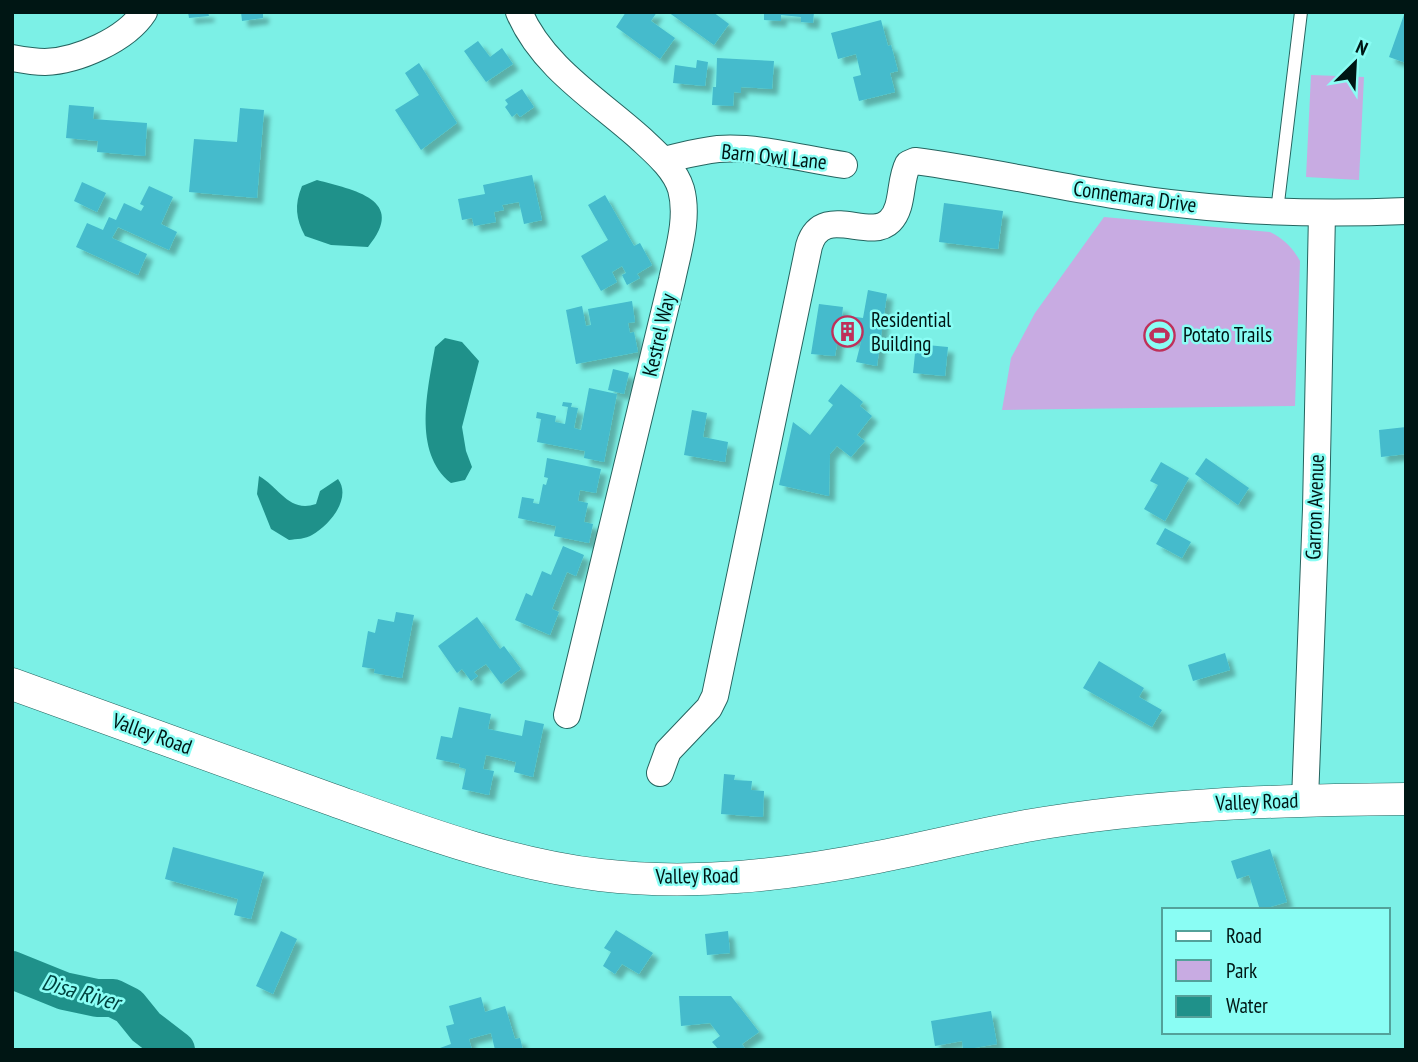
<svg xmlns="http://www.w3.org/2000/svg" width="1418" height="1062" font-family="'PT Sans Narrow',sans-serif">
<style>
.green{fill:#c8abe2}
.water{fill:#1f918a}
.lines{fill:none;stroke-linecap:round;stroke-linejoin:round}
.river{stroke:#1f918a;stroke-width:38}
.building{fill:#4bc;filter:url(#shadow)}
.service-casing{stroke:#25645f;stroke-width:14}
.minor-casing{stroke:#25645f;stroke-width:28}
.tertiary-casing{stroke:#25645f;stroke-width:33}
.service{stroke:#fff;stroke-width:12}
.minor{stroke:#fff;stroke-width:26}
.tertiary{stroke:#fff;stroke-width:32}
.labels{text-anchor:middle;stroke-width:5;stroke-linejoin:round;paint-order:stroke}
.street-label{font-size:21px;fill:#001614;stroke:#8afdf4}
.poi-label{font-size:21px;fill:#001614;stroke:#8afdf4;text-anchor:start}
.water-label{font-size:23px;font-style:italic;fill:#00433f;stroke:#8afdf4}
</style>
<defs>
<filter id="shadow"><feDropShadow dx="6" dy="6" stdDeviation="2" flood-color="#0004"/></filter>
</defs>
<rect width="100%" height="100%" fill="#7cf0e6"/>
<g class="green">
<path d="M1311,75L1364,77L1359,180L1306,177Z"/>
<path d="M1104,217L1270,232C1284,239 1292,247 1300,261L1295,406L1002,410L1011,358L1035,313Z"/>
</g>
<g class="water">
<path d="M317,180C353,190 408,199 368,247L331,245L305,236C296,219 294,205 302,186Z"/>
<path d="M445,338L462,342L479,361L462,427L466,451L472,467L465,480L451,483C412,452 428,389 435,347Z"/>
<path d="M259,476C280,488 289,513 316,504L320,491L338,479C352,498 330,525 312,535C306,539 296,539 289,540L271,529L257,494Z"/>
</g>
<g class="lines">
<path class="river" d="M12,970L64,991L97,998H113L129,1006L146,1027L176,1050"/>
</g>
<g class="building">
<path d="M188,12H208L209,16L189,18Z"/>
<path d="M241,12H263V18L242,21Z"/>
<path d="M626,12H657L651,21L675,38L660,59L616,27Z"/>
<path d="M668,12H713L729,24L714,45Z"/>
<path d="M764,12H814L813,23L801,22V17L781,15V21L764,20Z"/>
<path d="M1405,12H1406V63L1389,57Z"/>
<path d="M881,20L888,46L891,45L898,71L890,73L895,92L859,101L853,77L861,75L856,54L838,59L831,33Z"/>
<path d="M478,41L490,57L502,48L513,64L486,82L464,51Z"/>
<path d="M717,58L774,61L772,89L741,87V93L734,92L733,106L712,105L713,87H716Z"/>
<path d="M697,60L708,62L705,86L673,83L675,65L696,68Z"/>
<path d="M419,63L457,123L421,150L395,110L419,95L405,73Z"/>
<path d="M522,89L534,107L520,117L517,113L512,117L505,107L508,104L505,100Z"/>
<path d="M69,105L94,107L93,119L147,123L145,156L97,152L98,141L66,138Z"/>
<path d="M240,108L264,110L257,198L189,192L194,139L237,142Z"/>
<path d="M532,175L542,220L524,224L519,202L502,205L504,210L494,212L496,222L474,226L472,218L462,220L458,199L485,194L483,185Z"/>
<path d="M82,182L106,193L97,212L74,201Z"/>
<path d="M149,186L173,197L161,224L177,232L169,250L118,227L112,238L147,254L138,275L76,247L87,223L103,230L109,217L116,220L124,203L141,211L144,206L140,204Z"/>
<path d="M605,195L634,246L640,243L652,265L637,274L640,278L627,285L622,275L626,273L622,266L612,272L617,282L601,291L581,256L608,240L588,205Z"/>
<path d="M944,203L1003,211L998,249L939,242Z"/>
<path d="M868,290L887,294L877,366L856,362L861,342L838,339L835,356L811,354L819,304L843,307L842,315L863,318Z"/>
<path d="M632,301L635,322L628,323L630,333L634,332L638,352L576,364L566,310L582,306L586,326L591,325L588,309Z"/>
<path d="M916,344L948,347L945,376L913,373Z"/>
<path d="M613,369L629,373L624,394L608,390Z"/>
<path d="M841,384L863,402L860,406L872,416L857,435L865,441L851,457L837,446L830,454L829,496L779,485L793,422L810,435L833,405L828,401Z"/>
<path d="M589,388L617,394L604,462L584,458L585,451L537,442L541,419L536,418L537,412L556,416L555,422L565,424L568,407L562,406L563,402L572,403L571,407L578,408L574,428L581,430Z"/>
<path d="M692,410L707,413L703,437L728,442L725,462L684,455Z"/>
<path d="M1406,427V454L1381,457L1379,430Z"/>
<path d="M547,458L601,469L596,493L580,490L578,501L588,503L584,522L593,524L589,543L554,536L556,526L518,518L522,497L534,499L533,503L539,504L543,484L546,485L548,478L544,477Z"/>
<path d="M1206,458L1249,488L1238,505L1195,474Z"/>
<path d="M1161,462L1189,478L1165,521L1144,509L1158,485L1150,481Z"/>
<path d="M1165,528L1191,542L1182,558L1156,544Z"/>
<path d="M563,546L584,555L576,576L567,572L552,609L559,612L550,635L515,620L526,593L532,596L542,571L551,575Z"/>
<path d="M396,612L414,615L402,678L374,673L375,669L362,667L368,631L375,633L378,619L394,622Z"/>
<path d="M477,617L500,649L504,646L521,669L501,684L486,664L474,672L478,676L471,681L462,669L457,673L438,646Z"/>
<path d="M1225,653L1230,670L1193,681L1188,665Z"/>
<path d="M1099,661L1144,688L1139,697L1162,710L1152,727L1083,688Z"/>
<path d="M459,707L491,714L488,729L522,736L525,720L544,724L533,777L514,772L516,762L486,755L483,769L494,771L489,795L462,789L466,769L459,767L460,764L436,759L441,736L452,738Z"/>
<path d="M724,774L735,775L734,780L752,781L751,790L764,791L763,817L721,814Z"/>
<path d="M173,847L264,872L251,919L234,915L238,899L165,879Z"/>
<path d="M1270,849L1287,902L1260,910L1249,875L1237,879L1231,861Z"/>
<path d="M616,930L653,953L639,974L622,964L615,974L603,966L611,952L604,948Z"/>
<path d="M281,931L297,939L273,994L256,986Z"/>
<path d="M728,931L730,953L707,955L705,934Z"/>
<path d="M679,996H731L759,1032L742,1044L746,1050H719L712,1042L720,1036L710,1023L681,1026Z"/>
<path d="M481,997L485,1012L505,1006L515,1039L520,1038L523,1050H495L491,1033L469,1039L472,1050H441L440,1048L451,1044L446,1026L454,1024L449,1006Z"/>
<path d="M991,1011L997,1044L963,1050L962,1041L935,1046L931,1021Z"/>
</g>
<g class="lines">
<defs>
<path id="service" d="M1277,211L1301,12"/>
<g id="minor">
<path d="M519,12C542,67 599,101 641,139C656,153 675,169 681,189C689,218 678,251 672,280L567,715"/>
<path d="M12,58C23,60 34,62 45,62C77,61 126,40 144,12"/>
<path d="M663,160C681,156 699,151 718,149C759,146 803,159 844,165"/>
<path d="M660,773L668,751L709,708L715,696L809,246C822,202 869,242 890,221C904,207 899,181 908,164L915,161C1006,173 1096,196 1188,205C1260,213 1333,214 1406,211"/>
<path d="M1305,800L1316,509L1322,213"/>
</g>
<path id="tertiary" d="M12,684C118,722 224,761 330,799C417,830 507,864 600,875C693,886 787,875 878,857C928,847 977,835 1026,826C1152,804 1278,800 1406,799"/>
</defs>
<use href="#service" class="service-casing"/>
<use href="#minor" class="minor-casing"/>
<use href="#tertiary" class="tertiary-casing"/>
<use href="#service" class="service"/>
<use href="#minor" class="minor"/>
<use href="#tertiary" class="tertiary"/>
</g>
<defs>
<symbol id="building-ring" viewBox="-11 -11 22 22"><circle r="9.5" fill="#8afdf4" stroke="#bf305a" stroke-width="1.5"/><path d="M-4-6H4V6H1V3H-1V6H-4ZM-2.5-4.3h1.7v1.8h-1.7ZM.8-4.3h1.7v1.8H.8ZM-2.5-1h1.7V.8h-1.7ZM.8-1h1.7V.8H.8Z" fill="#bf305a"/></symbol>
<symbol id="stadium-ring" viewBox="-11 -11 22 22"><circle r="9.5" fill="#8afdf4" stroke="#bf305a" stroke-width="1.5"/><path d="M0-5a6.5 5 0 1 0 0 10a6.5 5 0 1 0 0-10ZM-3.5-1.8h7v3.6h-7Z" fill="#bf305a"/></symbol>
</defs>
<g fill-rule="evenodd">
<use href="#building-ring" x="830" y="314" width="35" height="35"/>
<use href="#stadium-ring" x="1142" y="318" width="35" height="35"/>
</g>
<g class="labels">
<g class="street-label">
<text transform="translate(774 157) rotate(6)" y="7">Barn Owl Lane</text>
<text transform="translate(1135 197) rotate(8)" y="7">Connemara Drive</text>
<text transform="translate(659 335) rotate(-77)" y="7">Kestrel Way</text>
<text transform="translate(1315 507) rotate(-88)" y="7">Garron Avenue</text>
<text transform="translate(152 734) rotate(20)" y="7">Valley Road</text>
<text transform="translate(1257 802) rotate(-2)" y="7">Valley Road</text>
<text transform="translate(697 876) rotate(-1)" y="7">Valley Road</text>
</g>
<g class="poi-label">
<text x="871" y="327">Residential<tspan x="871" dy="24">Building</tspan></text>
<text x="1183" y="342">Potato Trails</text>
</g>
<g class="water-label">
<text transform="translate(81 992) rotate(16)" y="8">Disa River</text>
</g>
</g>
<rect width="1418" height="1062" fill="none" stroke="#001614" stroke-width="28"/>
<rect x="1162" y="908" width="228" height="126" fill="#8afdf4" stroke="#53a19a" stroke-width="2"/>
<rect x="1176" y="931" width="35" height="10" fill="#ffffff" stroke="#53a19a" stroke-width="2"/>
<text x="1226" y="943" font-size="21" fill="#001614">Road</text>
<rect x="1176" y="960" width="35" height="21" fill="#c8abe2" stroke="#53a19a" stroke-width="2"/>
<text x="1226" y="978" font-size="21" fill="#001614">Park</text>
<rect x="1176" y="996" width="35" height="21" fill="#1f918a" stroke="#53a19a" stroke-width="2"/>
<text x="1226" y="1013" font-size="21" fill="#001614">Water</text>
<g transform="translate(1355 63) rotate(24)" stroke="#8afdf4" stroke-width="5" paint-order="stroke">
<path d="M0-5L12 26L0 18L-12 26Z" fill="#001614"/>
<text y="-10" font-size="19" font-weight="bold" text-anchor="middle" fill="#001614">N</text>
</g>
</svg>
